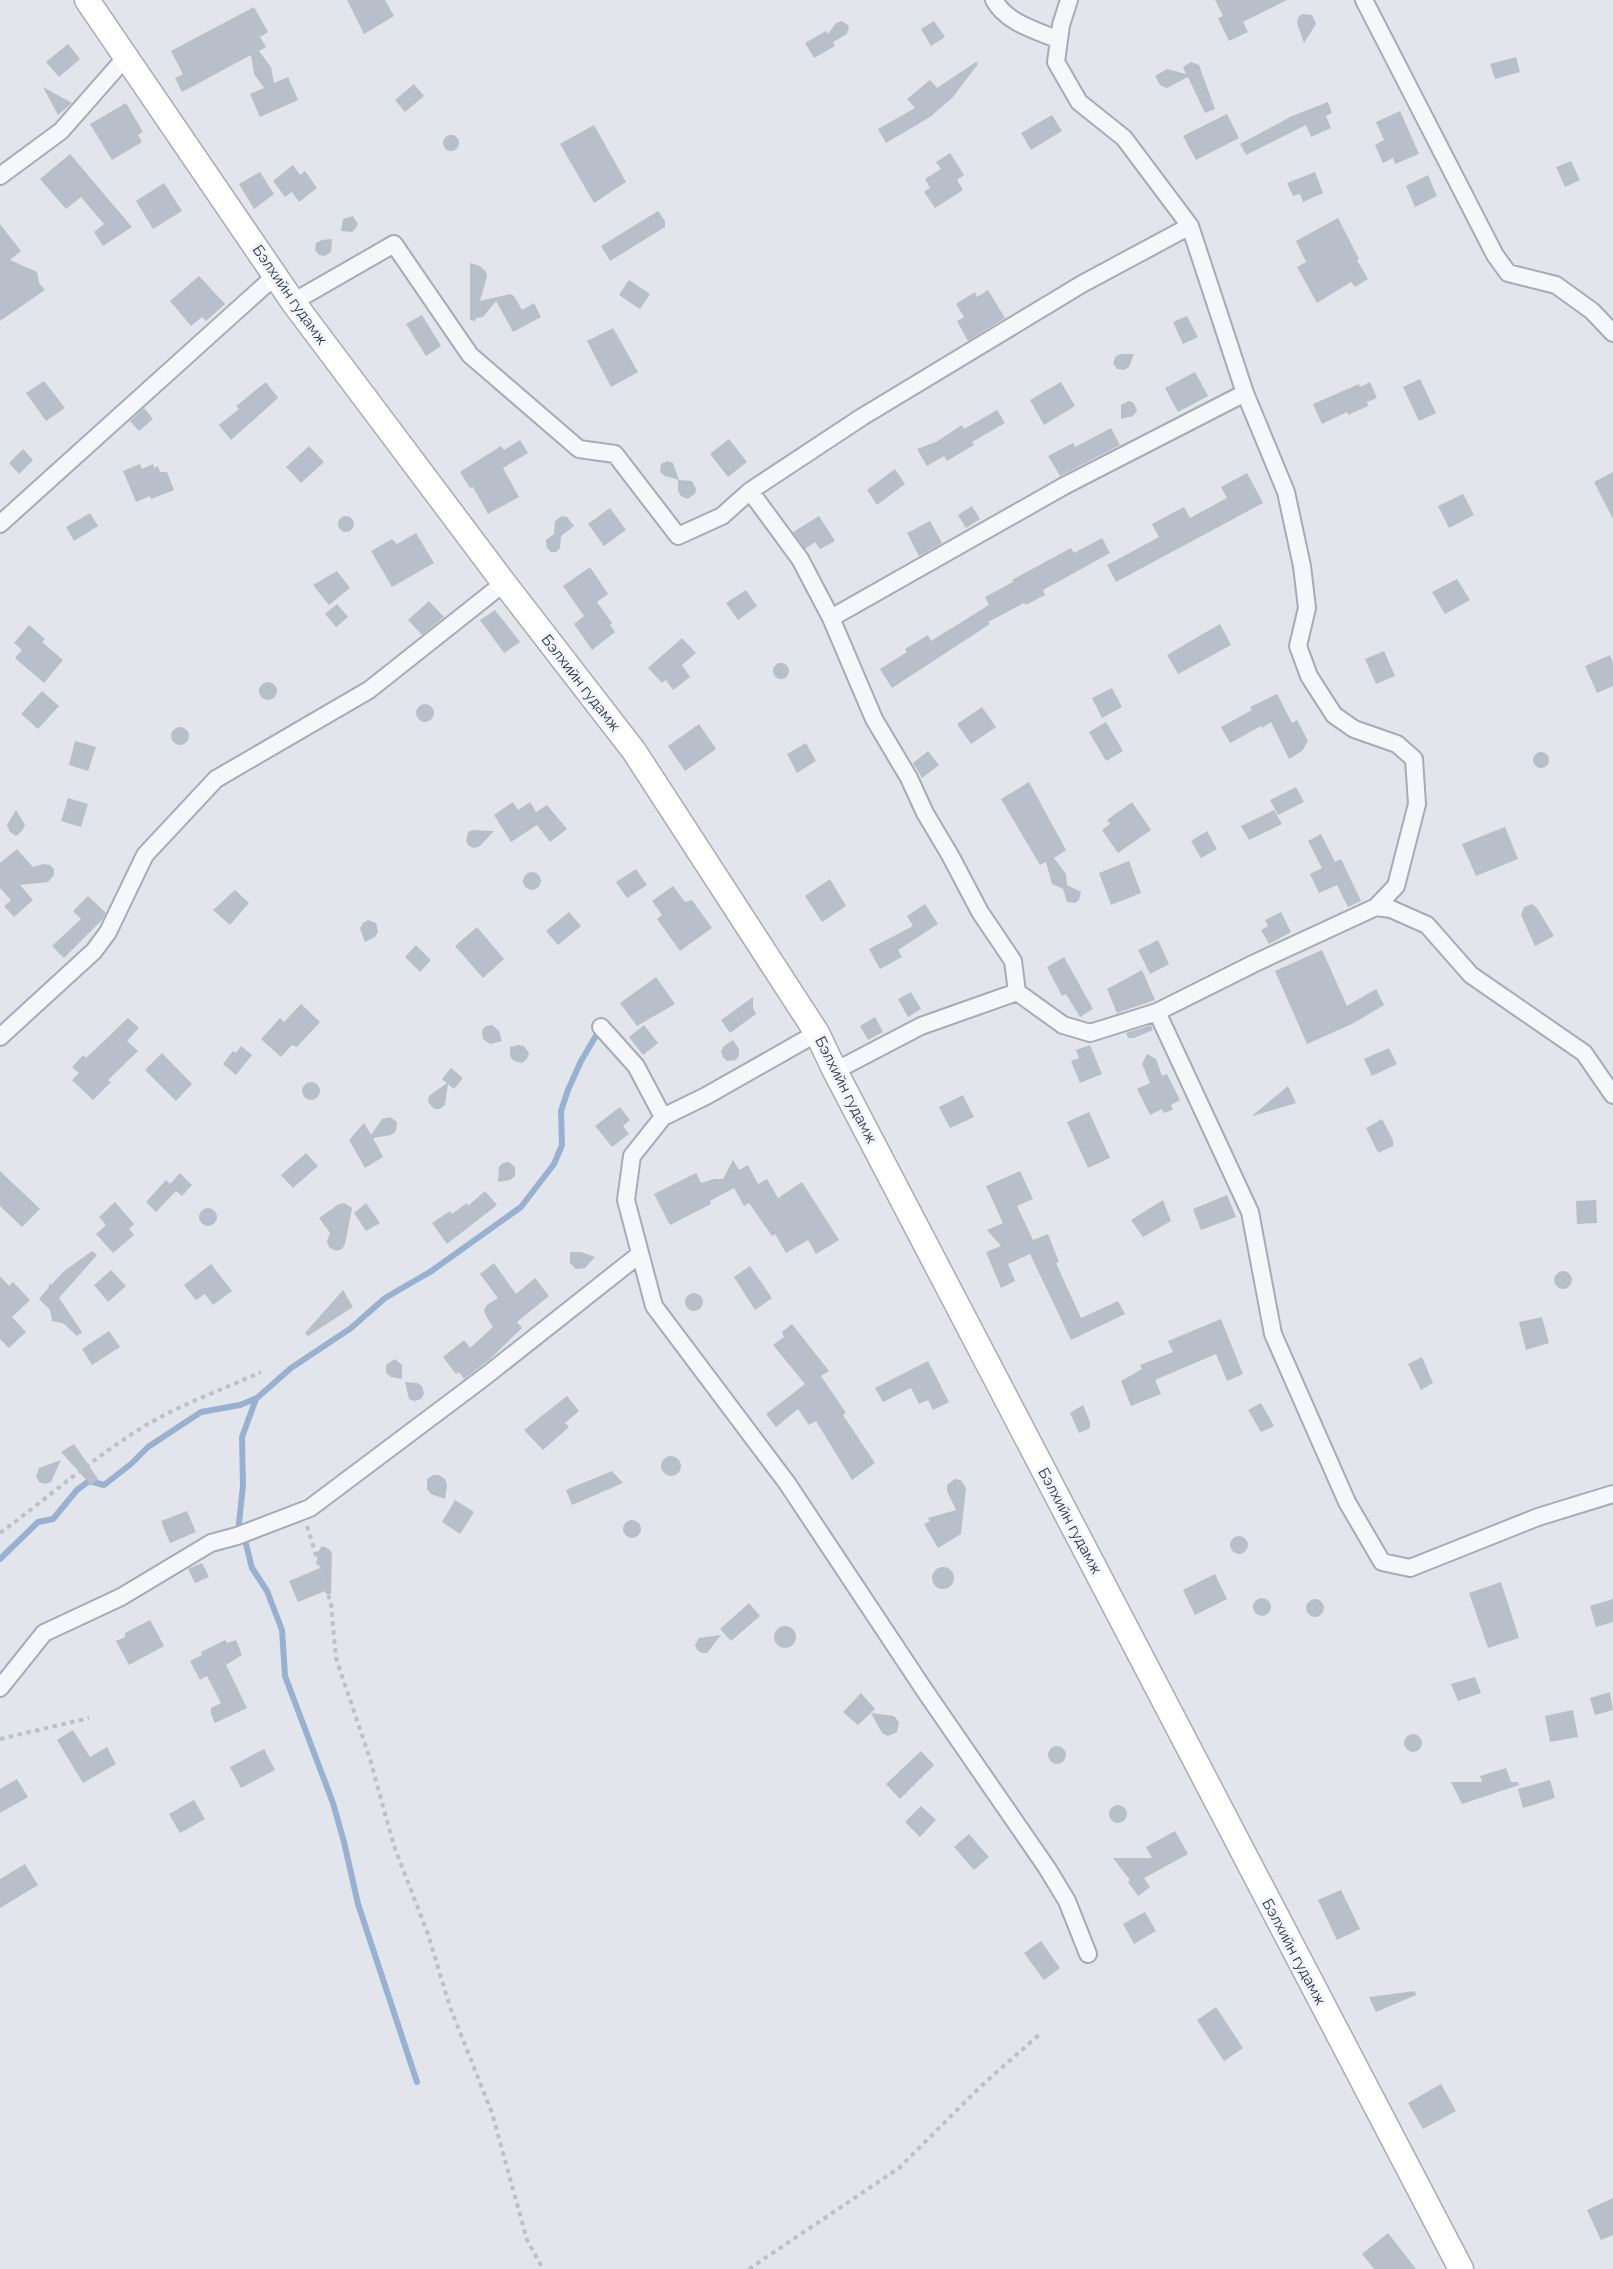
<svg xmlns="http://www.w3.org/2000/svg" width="1613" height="2269" viewBox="0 0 1613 2269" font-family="Raleway,sans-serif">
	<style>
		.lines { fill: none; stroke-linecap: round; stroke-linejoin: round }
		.stream { stroke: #99b1d0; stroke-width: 6 }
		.building { fill: #b9becb }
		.minor-casing { stroke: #a6abb7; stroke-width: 20 }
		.secondary-casing { stroke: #a6abb7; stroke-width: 27 }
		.path { stroke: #bcc0c8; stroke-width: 4; stroke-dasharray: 4.5 4.5; stroke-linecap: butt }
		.minor { stroke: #f5f7fa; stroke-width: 16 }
		.secondary { stroke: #fff; stroke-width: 24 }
		.labels { text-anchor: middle; stroke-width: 6; stroke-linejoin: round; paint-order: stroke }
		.street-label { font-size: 15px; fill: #283146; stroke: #f2f5f9 }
	</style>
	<rect width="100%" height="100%" fill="#e2e5ec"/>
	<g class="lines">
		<path class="stream" d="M238 1533 243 1485 242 1437 256 1399
			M244 1536 252 1568 267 1591 282 1630 285 1676 333 1803 344 1842 358 1904 417 2082
			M0 1559 38 1522 53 1519 77 1490 89 1481 104 1485 131 1464 148 1447 201 1412 240 1405 257 1398 291 1368 351 1328 385 1298 430 1272 521 1207 554 1164 562 1145 561 1111 568 1090 581 1061 600 1029"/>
	</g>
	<path class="building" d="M347 0H385L394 16 364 34Z
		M1215 0H1287L1243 22 1248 32 1229 41 1218 18 1223 16Z
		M254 7 268 32 260 37 266 47 259 51 271 67 274 83 288 77 298 100 260 117 250 94 264 88 254 74 251 55 182 92 175 78 183 74 171 51Z
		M1302 14 1312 15 1316 24 1304 43 1297 23 1298 18Z
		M842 21 849 26 847 34 833 42 835 46 814 58 805 43 826 31 828 34 836 23Z
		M934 21 945 37 931 46 921 29Z
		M68 44 80 59 59 77 46 62Z
		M1516 57 1520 72 1495 79 1490 64Z
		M976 62 978 64 953 97 930 117 886 143 878 129 915 108 907 99 930 80 937 88Z
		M1191 62 1199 65 1215 109 1205 113 1188 77 1167 88 1160 85 1155 76 1167 69 1186 74 1183 67Z
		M414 84 424 96 405 112 395 100Z
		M43 87 72 103 58 115Z
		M1328 102 1332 113 1326 116 1331 128 1311 137 1306 125 1246 155 1240 144 1292 116Z
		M126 103 143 132 138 135 142 142 112 160 90 124Z
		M1400 111 1419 154 1395 164 1393 158 1383 163 1375 145 1384 140 1376 122Z
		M1227 114 1239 138 1196 160 1183 136Z
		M1052 115 1062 131 1031 150 1021 133Z
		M594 125 626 182 594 203 560 144Z
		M443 143a8 8 0 1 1 16 0a8 8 0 1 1-16 0Z
		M950 153 964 175 957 180 963 190 935 208 924 192 930 188 925 179 941 169 936 162Z
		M70 154 132 227 103 246 94 232 104 224 81 197 66 209 40 179Z
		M1571 161 1580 180 1565 187 1556 167Z
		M293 165 300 175 305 171 317 188 299 202 292 192 285 197 273 181Z
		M260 172 274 194 254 209 239 184Z
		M1315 172 1323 193 1303 202 1300 194 1293 196 1287 183Z
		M1428 175 1437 196 1415 207 1406 186Z
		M164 183 182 211 153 229 136 201Z
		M658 211 665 221V227L610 261 601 246Z
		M353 216 358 224 355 229 352 232 341 231 343 219Z
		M1338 218 1359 259 1357 260 1368 279 1355 287 1351 282 1317 303 1297 267 1306 262 1296 241Z
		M0 224 21 251 10 260 37 272 39 283 45 290 0 321Z
		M332 239 331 252 325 256 319 255 315 250 316 243 322 240Z
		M470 263 480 266 486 272 487 276 480 301 510 294 514 296 522 310 534 303 541 317 513 332 496 301 483 317 476 318 475 321 470 320Z
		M199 276 225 304 206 321 202 317 191 326 170 301Z
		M629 280 650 294 640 309 619 295Z
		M988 290 1005 318 968 341 957 321 964 317 956 304 975 292 977 297Z
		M422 315 441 346 426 356 406 324Z
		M1187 316 1198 337 1183 344 1173 322Z
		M613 328 638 372 611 387 587 341Z
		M1121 354H1134L1129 367 1124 370 1117 369 1113 363 1116 356Z
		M1195 372 1208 396 1178 412 1165 388Z
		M1420 379 1436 413 1419 421 1403 387Z
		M44 381 65 408 46 421 26 393Z
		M266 382 278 398 231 440 219 425 239 409 236 406Z
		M1061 382 1075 406 1044 425 1030 400Z
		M1370 382 1377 398 1367 402 1368 406 1348 415 1347 412 1322 424 1313 404 1359 384 1360 387Z
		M1129 401 1134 403 1137 411 1133 416 1121 419V405Z
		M144 408 153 419 139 431 130 421Z
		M997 410 1005 423 972 442 974 445 947 461 944 456 927 466 917 449 936 442 962 425 964 429Z
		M1111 428 1120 445 1060 476 1048 456 1073 443 1075 447Z
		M729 439 747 462 728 477 710 454Z
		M520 440 528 453 503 468 519 497 488 514 473 487 470 488 460 472 501 446 504 450Z
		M309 446 324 462 301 483 286 467Z
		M23 449 33 460 19 474 9 463Z
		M667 461 673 463 679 480 665 476 660 472 661 464Z
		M140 464 142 469 153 464 154 468 158 466 160 472H167L174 490 151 499 150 496 136 502 123 471Z
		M895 469 905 484 877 505 867 490Z
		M1613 472V519L1594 482Z
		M1247 473 1263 503 1116 582 1107 565 1159 537 1152 524 1184 507 1190 518 1227 498 1221 487Z
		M678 480 692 481 696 489 695 494 687 499 681 496 678 491Z
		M1463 494 1474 515 1449 528 1438 506Z
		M972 506 980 519 966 528 958 515Z
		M610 508 626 530 604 546 588 524Z
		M90 513 98 526 74 541 66 527Z
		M562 516 567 517 574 526 561 536 560 548 556 552H551L547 548 546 540 554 534 555 521Z
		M819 516 835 541 820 549 815 542 805 549 793 532Z
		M338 524a8 8 0 1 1 16 0a8 8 0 1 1-16 0Z
		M930 521 942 543 919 556 907 533Z
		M416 533 434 563 392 587 371 551 392 539 397 544Z
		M1102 538 1110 553 1043 590 1045 595 1026 605 1024 603 988 622 990 624 892 688 880 669 907 652 905 649 928 635 931 641 989 605 985 597 1013 582 1012 580 1071 548 1074 553Z
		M590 567 608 594 597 602 612 623 610 625 615 632 592 650 574 624 584 616 563 586Z
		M337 571 350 588 329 605 313 585Z
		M1457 579 1470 600 1445 614 1432 592Z
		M746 590 757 606 738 620 726 603Z
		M429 601 444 617 422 635 408 620Z
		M337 604 348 617 336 627 325 614Z
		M495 610 520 642 504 653 480 620Z
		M1220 624 1231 645 1178 674 1167 655Z
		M29 625 45 639 42 642 63 660 44 683 15 658 22 650 14 643Z
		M682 638 696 653 682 665 690 677 673 690 666 680 662 683 648 668Z
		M1384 651 1395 676 1376 684 1365 659Z
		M1610 655 1613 663V686L1597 693 1585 666Z
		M773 671a8 8 0 1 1 16 0a8 8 0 1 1-16 0Z
		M259 691a9 9 0 1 1 18 0a9 9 0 1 1-18 0Z
		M1112 688 1122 707 1102 718 1092 698Z
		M42 691 59 706 38 729 21 714Z
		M1277 694 1292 723 1297 720 1308 741 1302 751 1289 759 1271 722 1262 728 1261 726 1230 743 1221 727 1252 710 1250 707Z
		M416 713a9 9 0 1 1 18 0a9 9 0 1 1-18 0Z
		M982 707 996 727 971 744 957 724Z
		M1106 722 1123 751 1106 761 1089 732Z
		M699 724 716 749 685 771 668 746Z
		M171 736a9 9 0 1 1 18 0a9 9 0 1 1-18 0Z
		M75 741 96 747 88 771 69 765Z
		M806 743 816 761 797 773 787 754Z
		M928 751 939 765 922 778 913 763Z
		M1533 760a8 8 0 1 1 16 0a8 8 0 1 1-16 0Z
		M1029 782 1066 850 1054 858 1066 874 1067 885 1081 892 1079 900 1075 903 1067 902 1063 889 1052 884 1046 862 1040 865 1001 799Z
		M1296 787 1304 802 1278 815 1270 800Z
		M68 798 88 804 81 827 61 821Z
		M513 802 518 810 530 802 536 812 547 805 567 829 550 842 537 825 511 842 494 815Z
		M1132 802 1151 830 1118 853 1102 830 1110 824 1107 820Z
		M16 810 25 825 22 831 16 836 10 832 7 825Z
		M1274 810 1282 824 1249 840 1241 826Z
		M1505 827 1518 859 1476 876 1462 844Z
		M473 830 494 831 480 846 474 848 469 846 466 841 468 832Z
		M1207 831 1217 849 1201 858 1191 841Z
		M1321 834 1335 862 1341 859 1361 901 1348 907 1337 885 1319 893 1310 874 1322 868 1308 841Z
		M17 849 33 867 44 864 50 865 54 869V875L48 882 20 885 33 900 14 917 4 906 11 900 0 888V863Z
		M1129 861 1141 893 1111 905 1099 873Z
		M636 869 647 885 627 898 616 882Z
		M523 881a9 9 0 1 1 18 0a9 9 0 1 1-18 0Z
		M830 879 846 906 822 922 805 896Z
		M673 886 685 902 692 900 712 928 680 951 657 919 662 915 652 901Z
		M235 890 249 903 230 925 213 910Z
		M88 896 106 913 102 920 64 958 52 946 81 919 73 911Z
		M925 904 938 924 898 950 902 957 880 969 869 949 913 926 907 916Z
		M1532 904 1537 908 1554 936 1535 946 1521 915 1524 907Z
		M569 912 581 926 558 945 546 931Z
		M1281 912 1291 932 1269 944 1261 930 1268 926 1265 920Z
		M368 920 376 923 378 932 375 937 365 942 360 928 363 923Z
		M477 927 504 959 483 978 455 946Z
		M1158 940 1169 964 1150 974 1138 950Z
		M416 945 431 960 420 972 405 957Z
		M1322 950 1347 1006 1376 989 1384 1005 1354 1023 1307 1044 1275 971Z
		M1064 957 1093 1009 1080 1017 1066 994 1062 996 1047 967Z
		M1142 970 1155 1000 1117 1013 1107 989Z
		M656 977 675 1004 637 1026 620 1003Z
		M911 992 921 1009 908 1017 898 999Z
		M753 997V1008L756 1014 730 1033 721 1020Z
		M301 1004 320 1022 297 1047 292 1045 281 1057 261 1039 280 1018 284 1022Z
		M875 1017 883 1032 868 1040 860 1026Z
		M128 1018 139 1028 127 1041 138 1051 108 1080 111 1082 93 1100 72 1080 79 1073 72 1067 83 1055 86 1058Z
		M492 1025 499 1031 502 1041 490 1044 483 1039 482 1030 486 1026Z
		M644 1025 658 1043 643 1055 629 1037Z
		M1151 1025 1153 1030 1134 1038H1128L1126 1033Z
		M733 1040 739 1049V1055L736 1060 727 1061 723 1057 721 1051 724 1046Z
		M519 1045 524 1046 529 1053 527 1059 522 1063 514 1061 510 1056V1047Z
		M1090 1045 1102 1074 1080 1083 1071 1061 1079 1058 1076 1050Z
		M241 1046 252 1055 236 1075 223 1064 233 1051 236 1053Z
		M1389 1048 1397 1064 1372 1076 1364 1059Z
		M162 1053 192 1084 176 1101 145 1070Z
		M1147 1054 1156 1059 1162 1076 1167 1074 1180 1100 1171 1105 1173 1110 1164 1113 1162 1109 1150 1115 1137 1089 1150 1083 1142 1064Z
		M451 1068 463 1078 454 1089 448 1084 445 1105 440 1109H434L428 1102 429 1096 447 1083 442 1079Z
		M302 1091a9 9 0 1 1 18 0a9 9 0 1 1-18 0Z
		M1288 1086 1296 1103 1253 1116V1115Z
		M963 1095 974 1117 950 1128 939 1107Z
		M620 1107 630 1120 623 1126 629 1134 612 1147 595 1126Z
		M1089 1112 1110 1158 1088 1168 1067 1122Z
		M390 1117 397 1122 396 1131 391 1135 373 1138 383 1157 365 1168 349 1140 364 1123 371 1135 382 1119Z
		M1382 1119 1393 1140V1146L1378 1153 1366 1128Z
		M306 1153 318 1166 293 1188 281 1175Z
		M733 1160 739 1170 748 1165 758 1184 767 1179 778 1198 802 1182 839 1240 816 1254 808 1240 786 1253 775 1234 772 1236 749 1203 744 1206 734 1188 710 1201 711 1204 670 1225 654 1194 696 1173 701 1183 714 1179H723Z
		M509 1162 515 1167V1176L510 1180 498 1182 499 1167 503 1163Z
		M0 1171 40 1209 22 1227 0 1206Z
		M1020 1171 1033 1199 1017 1206 1033 1240 1048 1234 1059 1262 1056 1263 1081 1318 1118 1301 1125 1314 1071 1340 1030 1254 1008 1264 1015 1281 1001 1288 986 1252 1001 1246 987 1230 1003 1223 986 1186Z
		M180 1173 192 1185 182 1196 176 1191 156 1212 146 1202 166 1180 170 1184Z
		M485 1191 497 1205 447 1244 432 1223 450 1211 452 1214 467 1203 468 1206Z
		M1227 1195 1236 1217 1201 1230 1193 1209Z
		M1163 1200 1171 1221 1143 1237 1131 1220Z
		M1596 1200 1597 1223 1577 1224 1576 1201Z
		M115 1202 134 1224 129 1229 134 1235 113 1253 96 1234 106 1225 99 1217Z
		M344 1203 352 1208 345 1244 342 1249 336 1251 329 1247 327 1241 330 1233 319 1218 339 1204Z
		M366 1203 380 1223 366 1231 354 1213Z
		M199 1217a9 9 0 1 1 18 0a9 9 0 1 1-18 0Z
		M92 1251 97 1255 59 1298 82 1332 77 1336 63 1323 52 1321 50 1310 39 1299 49 1287V1283L51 1285 63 1272Z
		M570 1252H581L595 1257 585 1268 576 1269 570 1263Z
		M494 1263 516 1294 535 1278 549 1296 517 1322 522 1328 489 1360 464 1379 459 1372 456 1374 443 1357 464 1340 470 1348 493 1327 486 1316 484 1310 487 1305 498 1298 480 1274Z
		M211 1264 232 1291 213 1305 205 1294 196 1300 184 1285Z
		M750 1266 772 1298 755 1310 734 1277Z
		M111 1270 126 1286 108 1302 94 1285Z
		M1554 1280a9 9 0 1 1 18 0a9 9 0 1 1-18 0Z
		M0 1276 9 1286 13 1282 30 1300 12 1317 26 1332 9 1348 0 1339Z
		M343 1290 353 1307 308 1336 305 1333Z
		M685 1302a9 9 0 1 1 18 0a9 9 0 1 1-18 0Z
		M1542 1317 1549 1343 1526 1350 1519 1322Z
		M1221 1319 1243 1374 1227 1381 1216 1354 1155 1380 1161 1394 1131 1406 1121 1381 1142 1369 1140 1365 1173 1352 1168 1341Z
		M792 1324 829 1371 821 1376 846 1413 843 1415 875 1463 852 1480 816 1421 809 1425 798 1409 776 1427 766 1414 805 1384 773 1345 784 1337 782 1332Z
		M109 1331 120 1347 92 1365 82 1349Z
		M1422 1357 1433 1383 1421 1390 1408 1364Z
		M395 1359 402 1365V1379L391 1377 386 1373V1365Z
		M928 1361 949 1402 933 1410 928 1400 919 1404 911 1388 883 1402 875 1388Z
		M405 1382 417 1383 422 1386 424 1394 421 1399 415 1401 409 1399Z
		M567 1396 579 1411 565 1423 569 1427 543 1450 524 1430Z
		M1261 1403 1274 1426 1261 1432 1248 1410Z
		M1083 1405 1090 1422V1428L1079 1433 1070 1413Z
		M74 1444 98 1479 91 1485 61 1452Z
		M661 1466a10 10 0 1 1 20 0a10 10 0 1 1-20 0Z
		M61 1460 51 1482 45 1484 39 1482 36 1476 39 1468Z
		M612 1471 623 1483 572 1505 566 1490Z
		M433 1475H439L445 1479 447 1485 445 1499 431 1494 427 1489V1479Z
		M955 1479 961 1480 966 1488 961 1534 938 1548 924 1524 930 1521 928 1518 956 1510 947 1491V1485Z
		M455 1500 474 1512 460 1534 442 1522Z
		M187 1511 196 1532 170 1543 161 1521Z
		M623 1529a9 9 0 1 1 18 0a9 9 0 1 1-18 0Z
		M1230 1545a9 9 0 1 1 18 0a9 9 0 1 1-18 0Z
		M322 1546 329 1549 332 1554 331 1594H326L325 1591 298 1602 289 1581 320 1568 316 1554Z
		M202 1563 209 1577 195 1583 188 1569Z
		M932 1578a11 11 0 1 1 22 0a11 11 0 1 1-22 0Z
		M1215 1574 1227 1599 1195 1615 1183 1590Z
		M1501 1582 1519 1638 1488 1648 1469 1593Z
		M1253 1607a9 9 0 1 1 18 0a9 9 0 1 1-18 0Z
		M1613 1599V1622L1596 1627 1590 1606Z
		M1306 1608a9 9 0 1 1 18 0a9 9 0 1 1-18 0Z
		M749 1603 760 1616 731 1641 720 1629Z
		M150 1620 164 1646 129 1665 116 1641 125 1637V1633Z
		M774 1637a11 11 0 1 1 22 0a11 11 0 1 1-22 0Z
		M721 1635 707 1653H702L697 1650 695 1645 699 1638Z
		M225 1640 227 1643 236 1640 242 1655 226 1665 247 1708 215 1723 211 1714V1708L221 1703 207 1676 200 1680 190 1661 202 1655 201 1652Z
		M1475 1677 1481 1693 1458 1701 1451 1684Z
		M1610 1692 1613 1710 1595 1715 1590 1698Z
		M861 1693 875 1709 858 1725 843 1712Z
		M1573 1710 1578 1737 1550 1742 1545 1716Z
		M871 1713 894 1716 899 1722 897 1732 888 1736 882 1733Z
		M73 1730 90 1757 107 1747 116 1764 83 1783 57 1740Z
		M1404 1743a9 9 0 1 1 18 0a9 9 0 1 1-18 0Z
		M1048 1755a9 9 0 1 1 18 0a9 9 0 1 1-18 0Z
		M264 1749 275 1770 241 1788 230 1767Z
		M921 1751 934 1765 900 1799 886 1784Z
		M1506 1768 1511 1782H1518L1519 1785 1462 1804 1451 1782H1482L1480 1776Z
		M17 1779 28 1797 0 1813V1789Z
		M1550 1780 1555 1798 1523 1808 1518 1789Z
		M194 1800 205 1819 180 1833 169 1814Z
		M1109 1814a9 9 0 1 1 18 0a9 9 0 1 1-18 0Z
		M921 1806 936 1820 920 1837 905 1822Z
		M1175 1831 1188 1854 1144 1878 1150 1887 1138 1896 1128 1882 1130 1880 1113 1858H1152L1146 1847Z
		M969 1834 989 1857 974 1870 954 1847Z
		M25 1864 38 1885 0 1908V1879Z
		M1341 1890 1360 1929 1337 1940 1318 1900Z
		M1145 1912 1156 1931 1134 1944 1123 1924Z
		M1041 1941 1060 1968 1044 1980 1024 1953Z
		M1415 1991 1416 1995 1376 2012 1369 1997Z
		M1216 2007 1243 2048 1224 2061 1197 2020Z
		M1441 2084 1456 2111 1423 2129 1408 2103Z
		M1613 2198V2235L1601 2240 1587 2210Z
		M1388 2233 1416 2269H1374L1362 2254Z"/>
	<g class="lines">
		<g class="minor-casing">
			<path id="minor" d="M994 0C1007 23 1035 30 1059 40
				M1364 0 1495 255 1508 273 1556 285 1592 311 1613 333
				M0 176 61 131 126 57
				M293 302 394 244 470 355 579 449 615 454 678 536 722 516 750 491 862 417 1082 284 1190 226
				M750 491 800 559 831 618 874 719 909 778 925 813 950 855 980 912 1013 961 1017 992
				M0 524 275 276
				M831 618 1064 486 1245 393
				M1376 907 1391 909 1427 925 1471 975 1584 1053 1613 1095
				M1157 1012 1250 1212 1273 1334 1347 1502 1382 1562 1410 1568 1538 1517 1613 1494
				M601 1027 636 1066 663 1117 632 1156 626 1200 654 1306 787 1483 925 1691 1047 1868 1067 1901 1088 1954
				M0 1037 94 951 108 932 145 855 216 779 369 690 504 583
				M835 1071 921 1026 1017 992 1063 1025 1090 1033 1157 1012 1255 963 1376 907 1396 886 1417 804 1414 759 1397 744 1354 729 1334 715 1309 676 1298 646 1307 608 1302 566 1286 492 1245 393 1190 226 1124 138 1079 102 1056 62 1061 25 1069 0
				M663 1117 706 1096 817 1033
				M0 1688 44 1633 121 1597 211 1543 237 1536 310 1508 487 1375 640 1254"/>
		</g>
		<g class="secondary-casing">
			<path id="secondary" d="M87 0 293 302 504 583 634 751 817 1033 835 1071 1461 2269"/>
		</g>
		<path class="path" d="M307 1526 331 1604 336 1658 370 1759 394 1846 428 1934 450 2007 492 2113 527 2240 543 2269
			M0 1533C49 1497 96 1455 148 1424 184 1403 224 1389 261 1372
			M0 1739 89 1718
			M749 2269 899 2168 980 2087 1041 2033"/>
		<use href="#minor" class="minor"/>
		<use href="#secondary" class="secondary"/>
	</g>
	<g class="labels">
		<g class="street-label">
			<text transform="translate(290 295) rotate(55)" y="5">Бэлхийн гудамж</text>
			<text transform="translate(581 683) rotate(52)" y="5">Бэлхийн гудамж</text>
			<text transform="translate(846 1090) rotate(63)" y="5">Бэлхийн гудамж</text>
			<text transform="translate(1070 1521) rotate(62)" y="5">Бэлхийн гудамж</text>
			<text transform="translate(1294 1952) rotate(62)" y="5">Бэлхийн гудамж</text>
		</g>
	</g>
</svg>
